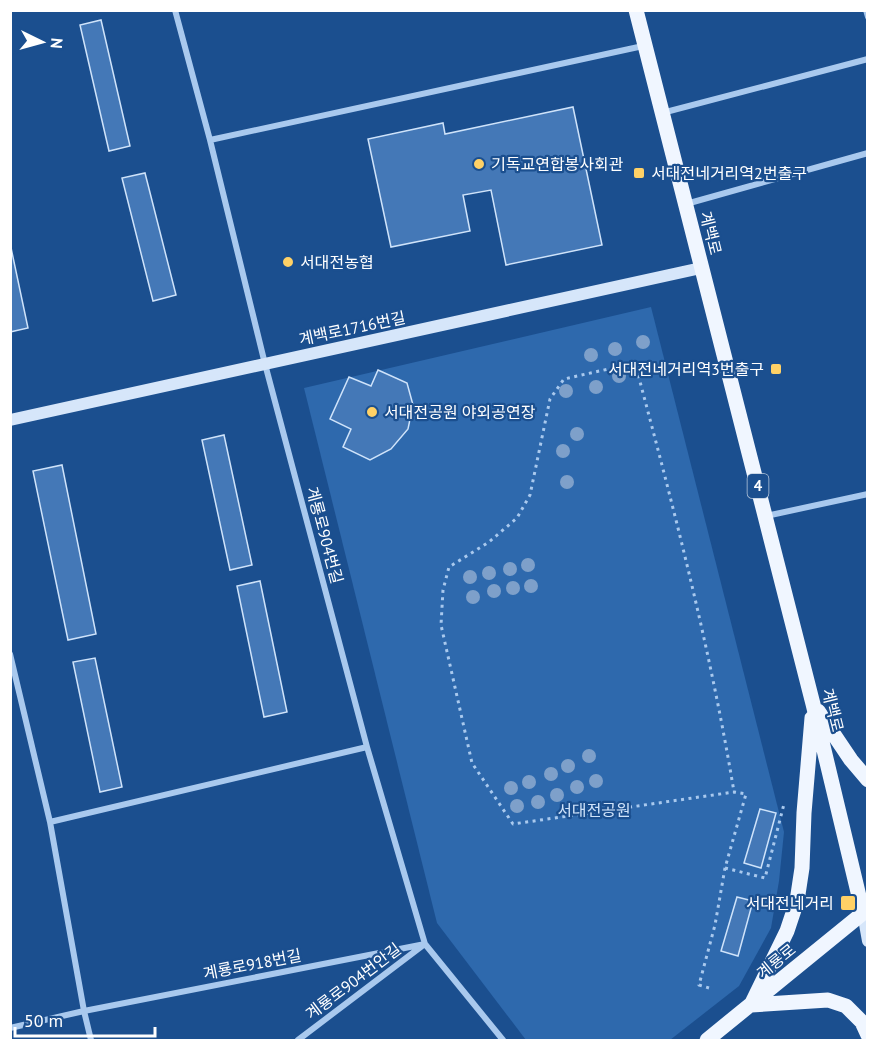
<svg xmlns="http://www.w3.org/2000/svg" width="878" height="1051" viewBox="0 0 878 1051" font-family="'PT Sans','Noto Sans KR',sans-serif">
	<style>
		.green { fill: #2e69ad }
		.building { fill: #4478b7; stroke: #cfe3fa; stroke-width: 1.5 }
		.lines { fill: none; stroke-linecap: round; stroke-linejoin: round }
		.path { stroke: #a9c9ee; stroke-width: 3; stroke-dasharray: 3 4.5; stroke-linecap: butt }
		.minor { stroke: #a9c9ee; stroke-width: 6 }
		.secondary { stroke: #d6e6fa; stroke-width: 12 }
		.primary { stroke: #f0f6ff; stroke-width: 15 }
		.tree { fill: #7ea0ca }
		.poi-dot { fill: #ffd166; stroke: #1b4f8f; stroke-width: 2 }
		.labels { text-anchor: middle; stroke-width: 4.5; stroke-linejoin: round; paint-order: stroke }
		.shield { fill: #1b4f8f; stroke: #bbcadd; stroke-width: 1.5 }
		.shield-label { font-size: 15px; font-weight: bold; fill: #fff }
		.poi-label { font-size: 16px; fill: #fff; stroke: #1b4f8f; text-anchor: start }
		.street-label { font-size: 16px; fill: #fff; stroke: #1b4f8f }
		.park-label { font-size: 16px; fill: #cfe3fa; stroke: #1b4f8f }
	</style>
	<rect width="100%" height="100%" fill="#1b4f8f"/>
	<path class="green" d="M651 307 784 832 779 881 771 928 739 986 670 1040H526L437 923 304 388Z"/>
	<path class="building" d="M101 20 130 146 109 151 80 25Z
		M573 107 602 245 506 265 491 190 463 195 470 231 391 247 368 139 443 123 445 134Z
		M145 173 176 295 153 301 122 178Z
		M10 243 28 328 10 332Z
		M378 370 407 383 413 405 408 429 391 449 370 460 343 447 351 429 330 419 349 377 371 386Z
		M224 435 252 565 230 570 202 440Z
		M62 465 96 634 68 640 33 471Z
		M260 581 287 712 264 717 237 586Z
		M95 658 122 787 100 792 73 662Z
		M760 809 776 813 761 868 744 863Z
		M737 897 753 901 738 956 721 951Z"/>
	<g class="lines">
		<path class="path" d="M725 868 765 878 784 804
			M709 988 699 985 715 925 725 868 746 794 734 792 513 824 472 763 441 625 443 590 449 567 489 542 517 518 530 495 550 399 564 379 635 363C673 505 710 647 734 792"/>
		<path class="minor" d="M175 10 210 140 265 364 367 747 425 944 503 1040
			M866 10 868 17
			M662 113 868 59
			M210 140 643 46
			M686 204 868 153
			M766 516 868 494
			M10 654 50 822 84 1011 91 1040
			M50 822 367 747
			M10 1028 84 1011 425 944
			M298 1040 422 946"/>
		<path class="secondary" d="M10 420 701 268
			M863 913 868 941"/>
		<path class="primary" d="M636 10 813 704 863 913
			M818 711 851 760 868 780
			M751 1005 787 931 797 901 802 868 804 813 812 718
			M751 1005 828 1000 846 1006 862 1022 868 1035
			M707 1040 868 909"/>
	</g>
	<g class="tree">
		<circle cx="643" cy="342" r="7"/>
		<circle cx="615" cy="349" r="7"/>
		<circle cx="591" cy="355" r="7"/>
		<circle cx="619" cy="376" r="7"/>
		<circle cx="596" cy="387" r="7"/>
		<circle cx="566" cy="391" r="7"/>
		<circle cx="577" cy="434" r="7"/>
		<circle cx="563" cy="451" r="7"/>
		<circle cx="567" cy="482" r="7"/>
		<circle cx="528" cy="565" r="7"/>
		<circle cx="510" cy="569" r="7"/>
		<circle cx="489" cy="573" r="7"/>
		<circle cx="470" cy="577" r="7"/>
		<circle cx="531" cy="586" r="7"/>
		<circle cx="513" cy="588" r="7"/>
		<circle cx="494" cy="591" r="7"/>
		<circle cx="473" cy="597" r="7"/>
		<circle cx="589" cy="756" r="7"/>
		<circle cx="568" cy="766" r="7"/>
		<circle cx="551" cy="774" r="7"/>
		<circle cx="596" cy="781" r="7"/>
		<circle cx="529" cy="782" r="7"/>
		<circle cx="577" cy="787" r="7"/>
		<circle cx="511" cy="788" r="7"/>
		<circle cx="557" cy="795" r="7"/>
		<circle cx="538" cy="802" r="7"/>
		<circle cx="517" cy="806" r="7"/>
	</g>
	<g class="poi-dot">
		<circle cx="479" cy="164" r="6"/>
		<rect x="633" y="167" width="12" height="12" rx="3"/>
		<circle cx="288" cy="262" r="6"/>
		<rect x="770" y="363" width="12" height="12" rx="3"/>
		<circle cx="372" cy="412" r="6"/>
		<rect x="840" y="895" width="16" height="16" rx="3"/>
	</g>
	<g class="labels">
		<rect class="shield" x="747.5" y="474" width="21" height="24" rx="4.5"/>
		<g class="shield-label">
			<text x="758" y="491">4</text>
		</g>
		<g class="poi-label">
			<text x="491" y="170">기독교연합봉사회관</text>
			<text x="651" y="179">서대전네거리역2번출구</text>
			<text x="300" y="268">서대전농협</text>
			<text x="764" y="375" text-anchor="end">서대전네거리역3번출구</text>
			<text x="384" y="418">서대전공원 야외공연장</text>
			<text x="834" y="909" text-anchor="end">서대전네거리</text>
		</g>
		<g class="street-label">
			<text transform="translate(711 233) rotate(76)" y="6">계백로</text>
			<text transform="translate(352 328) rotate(-12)" y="6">계백로1716번길</text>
			<text transform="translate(325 535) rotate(75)" y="6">계룡로904번길</text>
			<text transform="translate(833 710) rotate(76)" y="6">계백로</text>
			<text transform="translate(776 961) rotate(-39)" y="6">계룡로</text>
			<text transform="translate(252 964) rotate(-11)" y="6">계룡로918번길</text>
			<text transform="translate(353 981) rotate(-37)" y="6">계룡로904번안길</text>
		</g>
		<g class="park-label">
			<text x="594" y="816">서대전공원</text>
		</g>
	</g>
	<rect width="878" height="1051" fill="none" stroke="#ffffff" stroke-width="24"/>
	<g transform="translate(42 42) rotate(95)" stroke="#1b4f8f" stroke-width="4.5" paint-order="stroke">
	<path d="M0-4.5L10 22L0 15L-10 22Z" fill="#ffffff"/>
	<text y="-9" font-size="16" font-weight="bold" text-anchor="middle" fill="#ffffff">N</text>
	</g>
	<path d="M15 1027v9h140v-9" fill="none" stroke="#ffffff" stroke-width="3"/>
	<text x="24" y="1027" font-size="18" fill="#ffffff" stroke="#1b4f8f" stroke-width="4.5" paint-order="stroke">50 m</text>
</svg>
